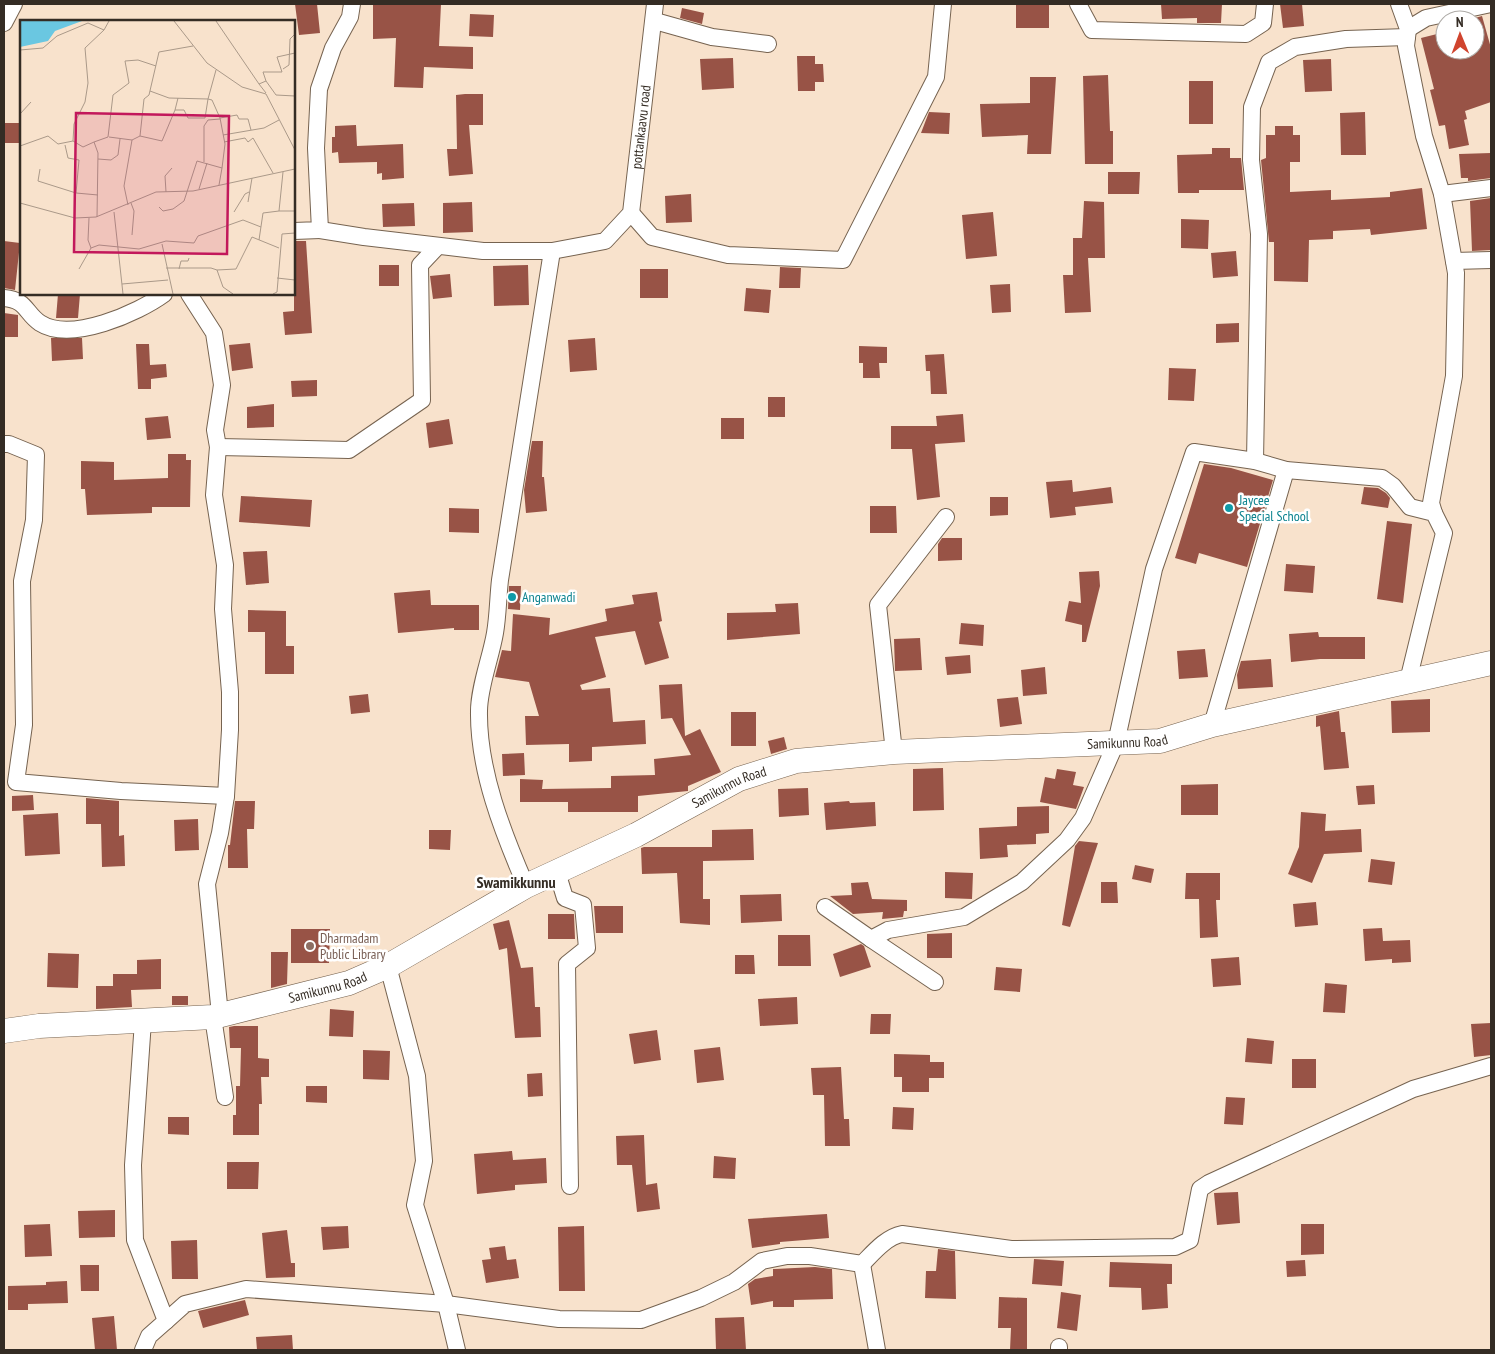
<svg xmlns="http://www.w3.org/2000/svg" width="1495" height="1354" viewBox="0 0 1495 1354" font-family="'PT Sans Narrow',sans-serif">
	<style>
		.building { fill: #985346 }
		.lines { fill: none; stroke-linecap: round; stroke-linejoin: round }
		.street-casing { stroke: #766350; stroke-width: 18 }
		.secondary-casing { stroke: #766350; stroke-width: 25 }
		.street { stroke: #fff; stroke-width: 16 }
		.secondary { stroke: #fff; stroke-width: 24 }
		.culture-dot { fill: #0f9aa8; stroke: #fff; stroke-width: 2 }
		.education-dot { fill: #8d6e63; stroke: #fff; stroke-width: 2 }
		.labels { text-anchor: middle; stroke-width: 5; stroke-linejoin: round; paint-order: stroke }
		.street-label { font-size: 14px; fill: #342c24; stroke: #fff }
		.culture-label { font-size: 14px; fill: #0d838f; stroke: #fff; text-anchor: start }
		.education-label { font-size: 14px; fill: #785e54; stroke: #fff; text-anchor: start }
		.quarter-label { font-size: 16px; font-weight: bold; fill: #342c24; stroke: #fff }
		.inset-road { fill: none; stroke: #aa9989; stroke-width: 1 }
		.view { fill: #c2185b; fill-opacity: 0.15; stroke: #c2185b; stroke-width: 2.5 }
		.inset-edge { fill: none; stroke: #342c24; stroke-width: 2.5 }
	</style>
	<rect width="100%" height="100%" fill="#f8e2cc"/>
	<path class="building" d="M295 4H317L320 33 299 35Z
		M373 4H441L439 46 473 47V69L424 67 423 88 394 87 396 38 373 39Z
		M1016 4H1049V28H1016Z
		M1161 4H1222L1221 23H1197V18L1162 19Z
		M1280 4H1302L1304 26 1283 28Z
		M682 8 704 13 702 24 680 18Z
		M470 14 494 15 493 37 469 36Z
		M1482 16 1491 48V102L1465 111 1467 119 1464 120 1469 145 1449 149 1445 125 1439 126 1430 90 1434 89 1421 38 1445 32V50H1475V18Z
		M797 56H815V64H823L824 82H815V91H798Z
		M733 58 734 88 702 90 700 59Z
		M1331 59 1332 91 1305 92 1303 60Z
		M1108 75 1110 131H1113V164H1085L1083 76Z
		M1030 77H1056L1051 154H1027L1028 135 982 137 980 104 1030 103Z
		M1189 81H1213V124H1189Z
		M465 94H483V125H469L473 174 449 176 447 149H457L456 95Z
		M929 112 950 113 949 134 921 133Z
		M1365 112 1366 155H1341L1340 113Z
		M4 123H21V143H4Z
		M356 125 357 146 403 144 404 178 382 180V173L377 174V162L339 163 338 152 332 153V137H335V126Z
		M1275 126H1293V135H1300V162H1290V192L1331 190V200L1390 197V192L1422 188 1427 229 1371 235 1370 229 1333 231V239L1309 240 1308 282 1274 281V242H1269L1261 160 1266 158V135H1275Z
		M1212 148H1230V158H1241L1244 190H1199V193H1178L1177 155 1212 154Z
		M1491 153V178L1468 181V178H1461L1459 154Z
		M1108 172H1140L1139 194H1108Z
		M691 194 692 222 666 223 665 196Z
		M1491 198V250L1472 251 1470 201Z
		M1084 201 1104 202 1105 258H1088L1091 312 1065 313 1063 275H1073V238H1082Z
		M472 202 473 232 443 233V203Z
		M414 203 415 226 383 227 382 204Z
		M993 212 997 256 966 259 962 215Z
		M1181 219 1209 220 1208 249 1181 248Z
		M4 241 20 243 15 290 4 288Z
		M294 241H306L312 333 285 335 283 312 294 311Z
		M1236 251 1238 276 1213 278 1211 253Z
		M379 265H399V286H379Z
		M528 265 529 305 494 306 493 266Z
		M780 267 801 268 800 288H779Z
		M640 269H668V298H640Z
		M450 274 452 297 433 299 430 276Z
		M1010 284 1011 312 992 313 990 285Z
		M746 288 771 290 769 313 744 311Z
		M58 294H80L78 318H56Z
		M4 313 18 315V337H4Z
		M1239 323V342L1216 343V324Z
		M51 338H82L83 359 52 361Z
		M595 338 597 370 570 372 568 340Z
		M250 343 253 368 232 371 229 345Z
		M136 344H149L150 365 166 364 167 377 151 379V389H138Z
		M859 346 887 347V363H879L880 378H863V363H859Z
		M944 354 947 394H931L930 371H926L925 355Z
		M1169 368 1196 369 1194 401 1168 400Z
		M317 380V396L292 397 291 381Z
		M768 397H785V417H768Z
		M274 404V427L247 428V407Z
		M963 414 965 442 935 444 940 497 917 500 912 449H891V426H937L936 416Z
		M168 416 171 438 147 440 145 418Z
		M721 418H744V439H721Z
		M449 419 453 444 429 448 426 423Z
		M532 441H543L542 477H544L547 511 526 513 524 490Z
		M168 454H186V460H191L190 507H152V513L87 515 85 489H81V461L114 462V480L168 478Z
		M1204 464 1231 468 1273 480 1247 567 1199 553 1196 564 1175 558Z
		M1072 480 1073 492 1111 487 1113 503 1075 507 1076 515 1050 518 1046 482Z
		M1364 487 1378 488 1386 493 1390 498 1388 508 1361 504Z
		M241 496 312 500 310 527 239 522Z
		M990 497H1008V515L990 516Z
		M870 506H896L897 533H870Z
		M449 508 479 509V533L449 532Z
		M1387 521 1412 524 1403 603 1377 599Z
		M942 538H962V560L938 561V544Z
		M267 551 269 583 246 585 243 552Z
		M1286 564 1315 566 1313 593 1284 591Z
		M1099 571 1100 586 1086 642H1082V625L1065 621 1069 601 1081 603 1079 572Z
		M509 586H521L520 610 508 609Z
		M430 590 431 605H479V630H454V628L398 633 394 593Z
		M657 592 662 621 659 622 669 658 645 665 635 631 595 637 606 677 580 685 582 690 610 688 613 722 645 720 646 744 592 747V761L569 762V744L526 745 525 716H539L529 682 495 677 502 650 511 651 513 614 550 618 549 635 607 621 605 609 634 604 632 595Z
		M798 603 800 634 727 640V613L776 612 775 604Z
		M248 610 286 611V646H294V674H265V632H248Z
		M961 623 984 625 983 646 959 644Z
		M1318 632 1319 637H1365V659H1320L1291 662 1289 634Z
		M920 638 922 670 895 671 894 639Z
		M1205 649 1208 677 1179 679 1177 651Z
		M970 655 971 673 947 675 945 657Z
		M1271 659 1273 687 1238 689 1237 675 1241 661Z
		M1045 667 1047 694 1023 696 1021 670Z
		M682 684 685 736 700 729 721 772 688 786V791L638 796V812H568V802H520V779L543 780 542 789 611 788V776L655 775 654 759 691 755 672 718 661 719 659 685Z
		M368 694 370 712 351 714 349 696Z
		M1018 697 1022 724 1000 727 997 699Z
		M1430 699V732L1392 733 1391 701Z
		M1339 711 1341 732H1345L1349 768 1324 770 1320 726 1316 727V716Z
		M731 712H756V746H731Z
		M784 737 787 749 771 754 768 741Z
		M524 753 525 775 503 776 502 754Z
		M943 768 944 810 913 811V769Z
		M1057 769 1076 772 1073 785 1084 787 1076 809 1040 802 1045 777 1055 779Z
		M1218 784V815H1181V785Z
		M1374 785 1375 804 1358 805 1356 786Z
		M808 788 809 815 779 817 778 789Z
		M33 795 34 810 12 811V796Z
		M86 798 119 801V836L124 835 125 866 102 867 101 824H86Z
		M235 801H255L254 829H247L248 868H228V845H230Z
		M849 801 850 803 875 802 876 826 826 830 824 803Z
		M1049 806V833L1036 834V844L1007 845 1008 857 980 859 979 828 1017 826V807Z
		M1301 812 1326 814 1325 831 1361 829 1362 852 1324 854 1312 883 1288 874 1299 847Z
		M58 813 60 854 25 856 23 815Z
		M198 819 199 850 175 851 174 820Z
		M753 829 754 860 703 861V899H710V925L680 923 677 873 642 874 641 848 644 847H712V830Z
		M429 830H451L450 850 429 849Z
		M1079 841 1098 843 1070 927 1062 925 1075 846Z
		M1371 859 1395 862 1392 885 1368 882Z
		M1135 865 1154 869 1151 883 1132 879Z
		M945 872 973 873 972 899 945 898Z
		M1186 873H1220V900H1216L1218 937 1200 938 1199 899H1185Z
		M868 882 872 899 907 900V911H904L903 917 882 919 883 912 853 914 830 896 852 895 851 883Z
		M1101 882H1117L1118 903H1101Z
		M781 894 782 921 741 923 740 895Z
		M1316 902 1318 925 1295 927 1293 904Z
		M594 906H623V933H596Z
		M548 914H574L575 939H548Z
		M509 920 521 968 533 967 535 1007H540L541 1037 515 1038 507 948 499 950 493 924Z
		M1382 928 1383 941 1410 940 1411 962 1392 963V959L1365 961 1363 929Z
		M291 929H330L329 963H291Z
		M952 933V958H927V934Z
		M778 935H810L811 966H778Z
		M861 944 864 946 871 967 840 977 833 954Z
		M271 952H288L287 984 271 988Z
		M48 953 79 954 78 988 47 987Z
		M735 955H754L755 974H735Z
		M1239 957 1241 985 1213 987 1211 959Z
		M161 959V989L131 990 132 1007 96 1009V986H113V974H137V960Z
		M996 967 1022 969 1020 992 994 990Z
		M1325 983 1347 985 1345 1013 1323 1012Z
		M172 996H188V1005H172Z
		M797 997 798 1024 760 1026 758 999Z
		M330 1009 354 1011 353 1037 329 1036Z
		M871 1014H891L890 1034H870Z
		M1491 1023V1055L1474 1057 1471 1024Z
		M234 1026H258V1058L269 1059V1077H261L262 1104H259V1135H233V1115H236V1086H240L241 1048H230L229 1027Z
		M657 1030 661 1060 634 1064 629 1034Z
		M1247 1038 1274 1041 1272 1064 1245 1062Z
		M720 1047 724 1080 697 1083 694 1050Z
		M363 1050 390 1051 389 1080 363 1079Z
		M894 1054 930 1055V1062H944V1078H929V1092H902V1077H894Z
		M1292 1059H1316V1088H1292Z
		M841 1067 844 1119H849L850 1146H825L824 1095H813L811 1068Z
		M542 1073 543 1096 528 1097 527 1074Z
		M306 1086H327V1103L306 1102Z
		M1226 1097 1245 1098 1243 1125 1224 1124Z
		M893 1107 914 1108 913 1130 892 1129Z
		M168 1117H189V1135L168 1134Z
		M644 1135 646 1185 657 1183 660 1209 637 1212 632 1165H617L616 1136Z
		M512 1151 513 1160 546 1158 547 1183 515 1185V1190L477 1194 474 1154Z
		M714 1156 736 1158 735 1179 713 1178Z
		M227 1162H259L258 1189H227Z
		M1238 1192 1240 1223 1217 1225 1214 1193Z
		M115 1210V1237L79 1238 78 1211Z
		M827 1214 829 1238 780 1242V1244L752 1248 748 1219Z
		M50 1224 52 1256 25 1257 24 1225Z
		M1301 1224H1324V1254L1301 1255Z
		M348 1226 349 1248 323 1250 321 1227Z
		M584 1226 585 1291H559L558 1227Z
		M287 1230 291 1263H295V1277L266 1278 262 1233Z
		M197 1240 198 1279H172L171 1241Z
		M505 1246 507 1260 516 1259 519 1278 486 1283 482 1260 491 1259 489 1248Z
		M938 1249 955 1251 956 1299 925 1298 926 1271H936Z
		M1034 1259 1064 1261 1062 1286 1032 1284Z
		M1305 1260 1306 1276 1287 1277 1286 1261Z
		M1110 1262 1172 1264V1284H1167L1168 1308 1142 1310 1141 1288 1109 1287Z
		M80 1265H99V1291H81Z
		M815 1267 832 1269 833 1299 794 1300V1307H773V1301L751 1305 748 1284 755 1279 773 1276V1269H775Z
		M67 1281 68 1303 28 1304V1310H8V1286L46 1285V1282Z
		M1061 1292 1081 1295 1077 1331 1057 1328Z
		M999 1297 1027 1298V1350H1010L1011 1328H998Z
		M245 1300 249 1315 203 1328 198 1311Z
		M114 1316 117 1350H95L92 1318Z
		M744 1317 746 1350H716L715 1318Z
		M292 1335 293 1350H257L256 1337Z"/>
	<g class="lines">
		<g class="street-casing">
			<g id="street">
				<path d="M1078 4 1092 30 1246 34 1263 23 1265 4"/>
				<path d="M1399 4 1408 29 1406 46 1424 136 1442 194 1456 273 1454 376 1431 503 1434 513"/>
				<path d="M655 21 712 37 768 44"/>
				<path d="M4 23 14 4"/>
				<path d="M1408 29 1426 18 1491 4"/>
				<path d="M1442 194 1491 188"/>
				<path d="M631 213 652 237 728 255 843 260 936 77 943 4"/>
				<path id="s1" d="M320 230 364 237 483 251H552L605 241 631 213 655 4"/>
				<path d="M294 231 320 230 316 148 319 89 333 48 350 17 352 4"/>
				<path d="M1454 261 1491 260"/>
				<path d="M189 294 214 333 222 385 215 430 218 447 214 495 225 565 223 609 230 692V730L226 796 220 833 207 884 220 1015"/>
				<path d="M4 298C27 300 25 313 40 323 71 343 138 313 164 294"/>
				<path d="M4 444H9L36 455 34 520 22 581 24 725 16 782 121 791 226 796"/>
				<path d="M218 447 349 450 422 400 420 265 437 247"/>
				<path d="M1255 461 1259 234 1251 160 1252 107 1269 62 1295 47 1346 39 1407 37"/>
				<path d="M1212 725 1286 470"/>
				<path d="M894 752 878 605 946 517"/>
				<path d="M557 872 565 898 583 905 587 948 567 964 570 1186"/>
				<path d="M526 886C503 833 478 770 479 711 479 687 491 657 495 633 498 616 498 597 500 580L552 251"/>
				<path d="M825 907 871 939 888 930 964 917 1022 882 1067 840 1083 818 1116 743 1154 569 1194 452 1255 461 1286 470 1382 478 1393 486 1410 507 1434 513 1444 533 1408 681"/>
				<path d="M871 939 935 982"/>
				<path d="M388 966 417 1076 424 1161 415 1205 446 1304 457 1350"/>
				<path d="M213 1017 225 1097"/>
				<path d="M862 1264 877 1350"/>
				<path d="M166 1321 185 1304 246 1289 446 1304 559 1319 641 1320 701 1298 734 1282 762 1261 787 1256H810L862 1264C873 1253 886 1237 902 1234L1011 1249 1175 1247 1190 1240 1200 1189 1209 1183 1413 1089 1491 1066"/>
				<path d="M143 1350 149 1336 166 1321 135 1240 133 1165 143 1021"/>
				<path d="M1059 1350V1347"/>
			</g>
		</g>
		<g class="secondary-casing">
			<g id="secondary">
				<path id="s2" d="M4 1031 39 1026 213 1017 349 983 388 966 526 886 636 835 739 779 796 761 894 752 1160 741 1212 725 1491 663"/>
			</g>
		</g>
		<use href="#street" class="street"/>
		<use href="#secondary" class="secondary"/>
	</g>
	<g class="culture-dot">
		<circle cx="1229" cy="508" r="5"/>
		<circle cx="512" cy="597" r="5"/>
	</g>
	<circle class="education-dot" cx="310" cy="946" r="5"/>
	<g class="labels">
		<g class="street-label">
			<text dy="5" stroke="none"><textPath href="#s1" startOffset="412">pottankaavu road</textPath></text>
			<text dy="5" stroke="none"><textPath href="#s2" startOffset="1182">Samikunnu Road</textPath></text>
			<text dy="5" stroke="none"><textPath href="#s2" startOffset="778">Samikunnu Road</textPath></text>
			<text dy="5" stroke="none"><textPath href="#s2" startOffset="328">Samikunnu Road</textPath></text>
		</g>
		<g class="culture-label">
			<text x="1239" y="505">Jaycee<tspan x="1239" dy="16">Special School</tspan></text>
			<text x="522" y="602">Anganwadi</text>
		</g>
		<g class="education-label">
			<text x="320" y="943">Dharmadam<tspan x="320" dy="16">Public Library</tspan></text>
		</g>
		<g class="quarter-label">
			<text x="516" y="888">Swamikkunnu</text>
		</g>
	</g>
	<g transform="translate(20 20)">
		<rect width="275" height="275" fill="#f8e2cc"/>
		<path d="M0 1H62L35 11 28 21 0 27Z" fill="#6ac7e1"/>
		<path class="inset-road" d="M154 1 187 43 222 67 246 74 275 130M196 1 239 64M0 30 23 28 37 16 68 3 84 10 89 1M263 49 269 45 270 19 275 14M196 50 188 79 192 80 200 98 205 124 202 148M246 61 243 52H262L257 37 275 33M130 71 149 78 188 79 185 98H168L164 90H155L158 78M246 73 239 64 246 61 256 75 275 76M0 94 11 82M200 98 217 95 219 99H228L231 110M203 115 244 108 259 100M120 116 142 121 155 90M89 117 112 120 120 116 124 79 129 75 139 32 173 26M53 121 63 127 74 122M204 122 225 118 228 122 233 118 253 153M45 125 48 138 59 140 56 173 78 175M0 126 28 116 38 124 53 121 54 104 65 82 68 63 65 28 84 10M78 139 91 140 98 135 100 119M184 142V106L188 100 200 99M20 149 18 161 56 173M179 169 187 143M146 172 145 156 152 148M228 182 232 158M0 183 55 198 76 197 136 172 173 171 275 149M111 183 114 191 112 215M108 185 104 166 112 120M139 187 143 191 153 189 164 181 177 141 202 148 199 165M259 191H275M94 192 103 274M214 192 225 174 229 172M77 197 78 133 74 122 88 117 93 75 109 63 105 41 118 40 136 46M239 220 243 193 259 191 263 152M142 224 153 274M71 228 79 225 119 229 146 221 174 223 178 216 223 200 241 207M146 248H191L197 250 203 267 213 274M59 249 71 228 68 220 69 198M159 249 161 241H168L169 238M197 250 216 249 232 217 259 228M257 258 275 260M102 264 148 260M253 274 257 272 262 214 275 213"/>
		<path class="view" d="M56 93 209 96 207 234 54 232Z"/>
		<rect width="275" height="275" class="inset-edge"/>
	</g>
	<rect width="1495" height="1354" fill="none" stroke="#342c24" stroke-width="10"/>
	<g transform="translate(1460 35) rotate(359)"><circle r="24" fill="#ffffff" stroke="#aeaba7"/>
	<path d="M0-4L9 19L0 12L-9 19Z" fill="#d0442e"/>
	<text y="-8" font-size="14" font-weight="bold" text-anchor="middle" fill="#342c24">N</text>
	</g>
</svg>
